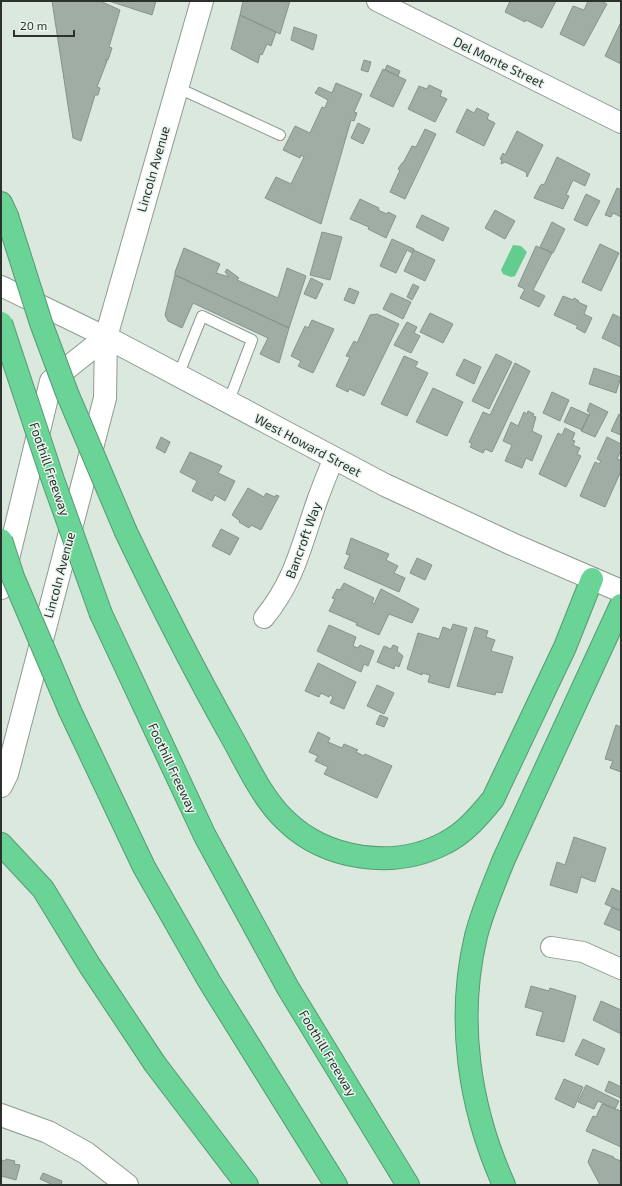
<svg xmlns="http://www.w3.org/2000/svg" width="622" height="1186" viewBox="0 0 622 1186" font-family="'Exo 2',sans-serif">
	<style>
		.water { fill: #65cc90 }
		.building { fill: #a0ada4; stroke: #87938b }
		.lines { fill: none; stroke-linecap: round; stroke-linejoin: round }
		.service-casing { stroke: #8e9a92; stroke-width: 12 }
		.minor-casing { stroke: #8e9a92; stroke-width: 22 }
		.tertiary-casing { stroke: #8e9a92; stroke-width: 24 }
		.secondary-casing { stroke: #8e9a92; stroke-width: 24 }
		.motorway-casing { stroke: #549b72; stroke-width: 24 }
		.service { stroke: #fff; stroke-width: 10 }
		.minor { stroke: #fff; stroke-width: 20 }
		.tertiary { stroke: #fff; stroke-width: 22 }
		.secondary { stroke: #fff; stroke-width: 22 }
		.motorway { stroke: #6ad497; stroke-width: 22 }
		.motorway-bridge-casing { stroke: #549b72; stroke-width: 24; stroke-linecap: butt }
		.motorway-bridge { stroke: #6ad497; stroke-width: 22 }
		.labels { text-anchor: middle; stroke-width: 3; stroke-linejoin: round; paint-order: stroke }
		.street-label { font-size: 13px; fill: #2c312e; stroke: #e7f5ec }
	</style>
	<rect width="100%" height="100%" fill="#dae8de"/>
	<path class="water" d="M513 245 521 246 527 252 515 276 511 277 503 274 501 270Z"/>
	<path class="building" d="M52 1H100L120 10 109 47 112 48 108 60H105L107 61 97 87 100 88 98 95H95L81 141 73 138Z
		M109 1H156L152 15Z
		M243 1H290L280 34 240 15Z
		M510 1H556L542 28 526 20 525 22 505 12Z
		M588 1H601L607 4 584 46 560 34 573 6 584 10Z
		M240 15 276 32 271 46 267 44 262 55 260 54 258 63 231 49Z
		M621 22V64L605 56Z
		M294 27 317 35 313 50 291 40Z
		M364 60 371 62 368 72 361 70Z
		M387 65 400 71 398 76 385 70Z
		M383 69 406 80 393 107 370 96Z
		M336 83 362 94 354 112 357 113 354 121 351 120 321 224 265 198 276 177 291 184 304 157 301 155 300 158 283 150 295 126 310 133 322 107 325 108 328 100 315 93 319 87 332 93Z
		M429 85 442 91 440 96 447 99 435 122 408 109 419 86 427 89Z
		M477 108 489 114 487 119 495 123 484 146 456 132 467 109 474 113Z
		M358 123 370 129 363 144 351 138Z
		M425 129 436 134 405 199 390 192 400 170 398 169 402 163H403L412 146 416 147Z
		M517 131 543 145 527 177 526 172 505 162 501 164 502 160 500 159 503 153 505 155Z
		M557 157 590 174 585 186 573 180 566 195 569 196 563 209 534 198 540 186 542 184 544 185Z
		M617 188 621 190V217L613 213 611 217 605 215Z
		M586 194 600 201 587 226 574 220Z
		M360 199 379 208 378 210 387 214 388 212 396 216 386 238 368 229 369 227 350 219Z
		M495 210 515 221 505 239 485 228Z
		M422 215 449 228 443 241 416 227Z
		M552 222 565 229 553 253 540 247Z
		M322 232 342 237 330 280 310 275Z
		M392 239 414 249 412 253 407 250 396 273 380 266Z
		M600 244 619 253 601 291 582 282Z
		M536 246 552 253 533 290 545 296 539 307 520 298 525 289 518 286Z
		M184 248 220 264 216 273 229 277 225 272 227 269 239 278 237 280 278 298 287 268 306 276 289 328 175 275V272Z
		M414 250 435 260 425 281 404 271Z
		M175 275 289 328 279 363 260 354 268 338 193 303 182 328 168 321 165 315Z
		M311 278 323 284 316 299 304 294Z
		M413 284 419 287 412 300 407 297Z
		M349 288 359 292 354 304 344 300Z
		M391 293 411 302 403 319 383 309Z
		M563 296 573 300 574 298 579 301 578 302 587 306 584 314 592 318 585 333 576 328 578 326 554 315Z
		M430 313 453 324 443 343 420 332Z
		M377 314 399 324 364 396 349 389 348 392 336 386 350 357 346 356 354 341 357 343 370 315Z
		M613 314 621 318V347L602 338Z
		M312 320 334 329 313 373 298 366 301 361 291 356 305 326 308 328Z
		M407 322 417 327 414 333 420 336 411 353 394 345Z
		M496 354 512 362 489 409 472 401Z
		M404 356 418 362 415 367 428 373 407 416 381 404Z
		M464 359 481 367 474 384 456 375Z
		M515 363 530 371 492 452 485 449 483 453 470 447 472 444 469 442 483 412 490 415Z
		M594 368 621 377 616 393 589 384Z
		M433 388 463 402 447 436 416 422Z
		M552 392 569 400 560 421 543 413Z
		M590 403 608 412 595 437 581 431 590 413 587 411Z
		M571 407 589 415 582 430 564 422Z
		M528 411 534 414 533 416 536 417 532 431 542 436 532 461 526 458 522 468 505 461 512 445 503 441 511 422 518 426 524 412 527 414Z
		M619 414 621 415V435L611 431Z
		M565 428 575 433 572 440 575 441 573 445 580 448 577 454 581 456 566 487 539 474 558 433 562 435Z
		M161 437 170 442 165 453 156 448Z
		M607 437 621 444V450L617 459 621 460V471L605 507 580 496 595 462 599 464 601 461 597 459Z
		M190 452 222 466 218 473 235 481 225 501 215 495 212 501 192 491 197 481 180 472Z
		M248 488 264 497 266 493 275 497 276 495 279 496 261 530 251 525 249 528 239 522 240 521 232 515Z
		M221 529 239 538 230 555 212 546Z
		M351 538 389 554 386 560 398 566 394 573 405 578 399 592 344 568 350 555 346 554Z
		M417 558 432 565 425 580 410 573Z
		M344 583 374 598 372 603 374 604 381 589 419 609 412 623 389 614 379 635 356 625 357 623 329 611 335 599 332 598 337 589 340 590Z
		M453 624 467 628 449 688 428 682 430 675 422 673V675L407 669 418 633 439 639 443 627 451 630Z
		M329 625 356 637 353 646 358 648 360 645 374 651 368 666 364 664 361 672 317 651Z
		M475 627 488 631 486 637 495 640 491 651 513 657 502 693 496 692 495 695 457 686Z
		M393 645 398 647 397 651 403 656 399 667 395 665 394 669 377 662 384 646 391 649Z
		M318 663 356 682 344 709 330 703 333 697 330 695 329 697 321 693 319 697 305 691Z
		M377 685 394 693 384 714 367 706Z
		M380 715 388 718 384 727 376 724Z
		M616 725 621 727V772L610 768 613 761 605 759Z
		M318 732 330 738 328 742 342 748 344 744 358 750 356 752 364 756 365 754 392 766 377 798 324 774 328 767 315 761 318 756 309 752Z
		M574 837 606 848 595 882 581 877 577 893 550 885 557 862 565 865Z
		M612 888 621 892V911L605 904Z
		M612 907 621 911V931L604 924Z
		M531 986 549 991 550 988 576 996 564 1042 536 1035 543 1012 525 1007Z
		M601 1001 621 1010V1034L593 1020Z
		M583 1039 605 1049 598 1065 575 1055Z
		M564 1079 583 1087 574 1108 555 1099Z
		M609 1081 621 1087V1098L605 1091Z
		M586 1085 619 1101 615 1109 598 1101 594 1109 578 1102Z
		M602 1104 621 1111V1147L586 1131 593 1116 596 1117Z
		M593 1149 614 1157 613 1158 621 1161V1185H600L588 1162Z
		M6 1159 15 1161 14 1164 20 1165 16 1180 1 1176V1160L5 1161Z
		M43 1173 62 1181 61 1185H53L40 1179Z"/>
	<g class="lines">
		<g class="service-casing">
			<path id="service" d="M176 87 280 135
				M178 376 202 316 252 340 228 403"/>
		</g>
		<g class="minor-casing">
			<path id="minor" d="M377 1 621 123
				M1 286 106 337
				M264 618C295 580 301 546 317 501 322 487 328 472 334 458
				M551 947 583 952 621 969"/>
		</g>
		<g class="tertiary-casing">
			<path id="tertiary" d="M106 337 385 485 512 544 621 591
				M1 1115 48 1132 86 1153 127 1185"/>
		</g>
		<g class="secondary-casing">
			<path id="secondary" d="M1 588 51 381 106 337
				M1 786 7 774 105 398 106 337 202 1"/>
		</g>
		<g class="motorway-casing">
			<path id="motorway" d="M1 203 7 216
				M126 532C159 601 193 668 230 734 246 762 261 797 285 820 326 860 394 870 445 843 465 833 479 816 493 799L565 647 592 579
				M101 614 205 836 288 988 408 1185
				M70 711 144 867 209 981 336 1185
				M1 844 43 889 90 966 155 1064 247 1185
				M504 1185C469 1107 456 1020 476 936 483 909 494 884 504 859L621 605"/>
		</g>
		<use href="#service" class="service"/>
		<use href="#minor" class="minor"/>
		<use href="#tertiary" class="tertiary"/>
		<use href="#secondary" class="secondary"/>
		<use href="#motorway" class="motorway"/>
		<g class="motorway-bridge-casing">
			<path id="motorway-bridge" d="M7 216 41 323 67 393 126 532
				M1 323 53 480 101 614
				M1 540 13 577 70 711"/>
		</g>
		<use href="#motorway-bridge" class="motorway-bridge"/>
	</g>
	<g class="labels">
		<g class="street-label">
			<text transform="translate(499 62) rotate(26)" y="5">Del Monte Street</text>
			<text transform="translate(153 169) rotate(-74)" y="5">Lincoln Avenue</text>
			<text transform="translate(308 445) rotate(28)" y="5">West Howard Street</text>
			<text transform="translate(50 469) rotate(71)" y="5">Foothill Freeway</text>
			<text transform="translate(303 540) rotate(-70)" y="5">Bancroft Way</text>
			<text transform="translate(59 575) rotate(-75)" y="5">Lincoln Avenue</text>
			<text transform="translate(173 768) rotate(65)" y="5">Foothill Freeway</text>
			<text transform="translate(328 1053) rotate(59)" y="5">Foothill Freeway</text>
		</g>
	</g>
	<rect width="622" height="1186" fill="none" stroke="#2c312e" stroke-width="4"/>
	<path d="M14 30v6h60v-6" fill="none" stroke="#2c312e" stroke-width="2"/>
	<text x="20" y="30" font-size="12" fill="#2c312e" stroke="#e7f5ec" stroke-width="3" paint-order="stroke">20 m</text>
</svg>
